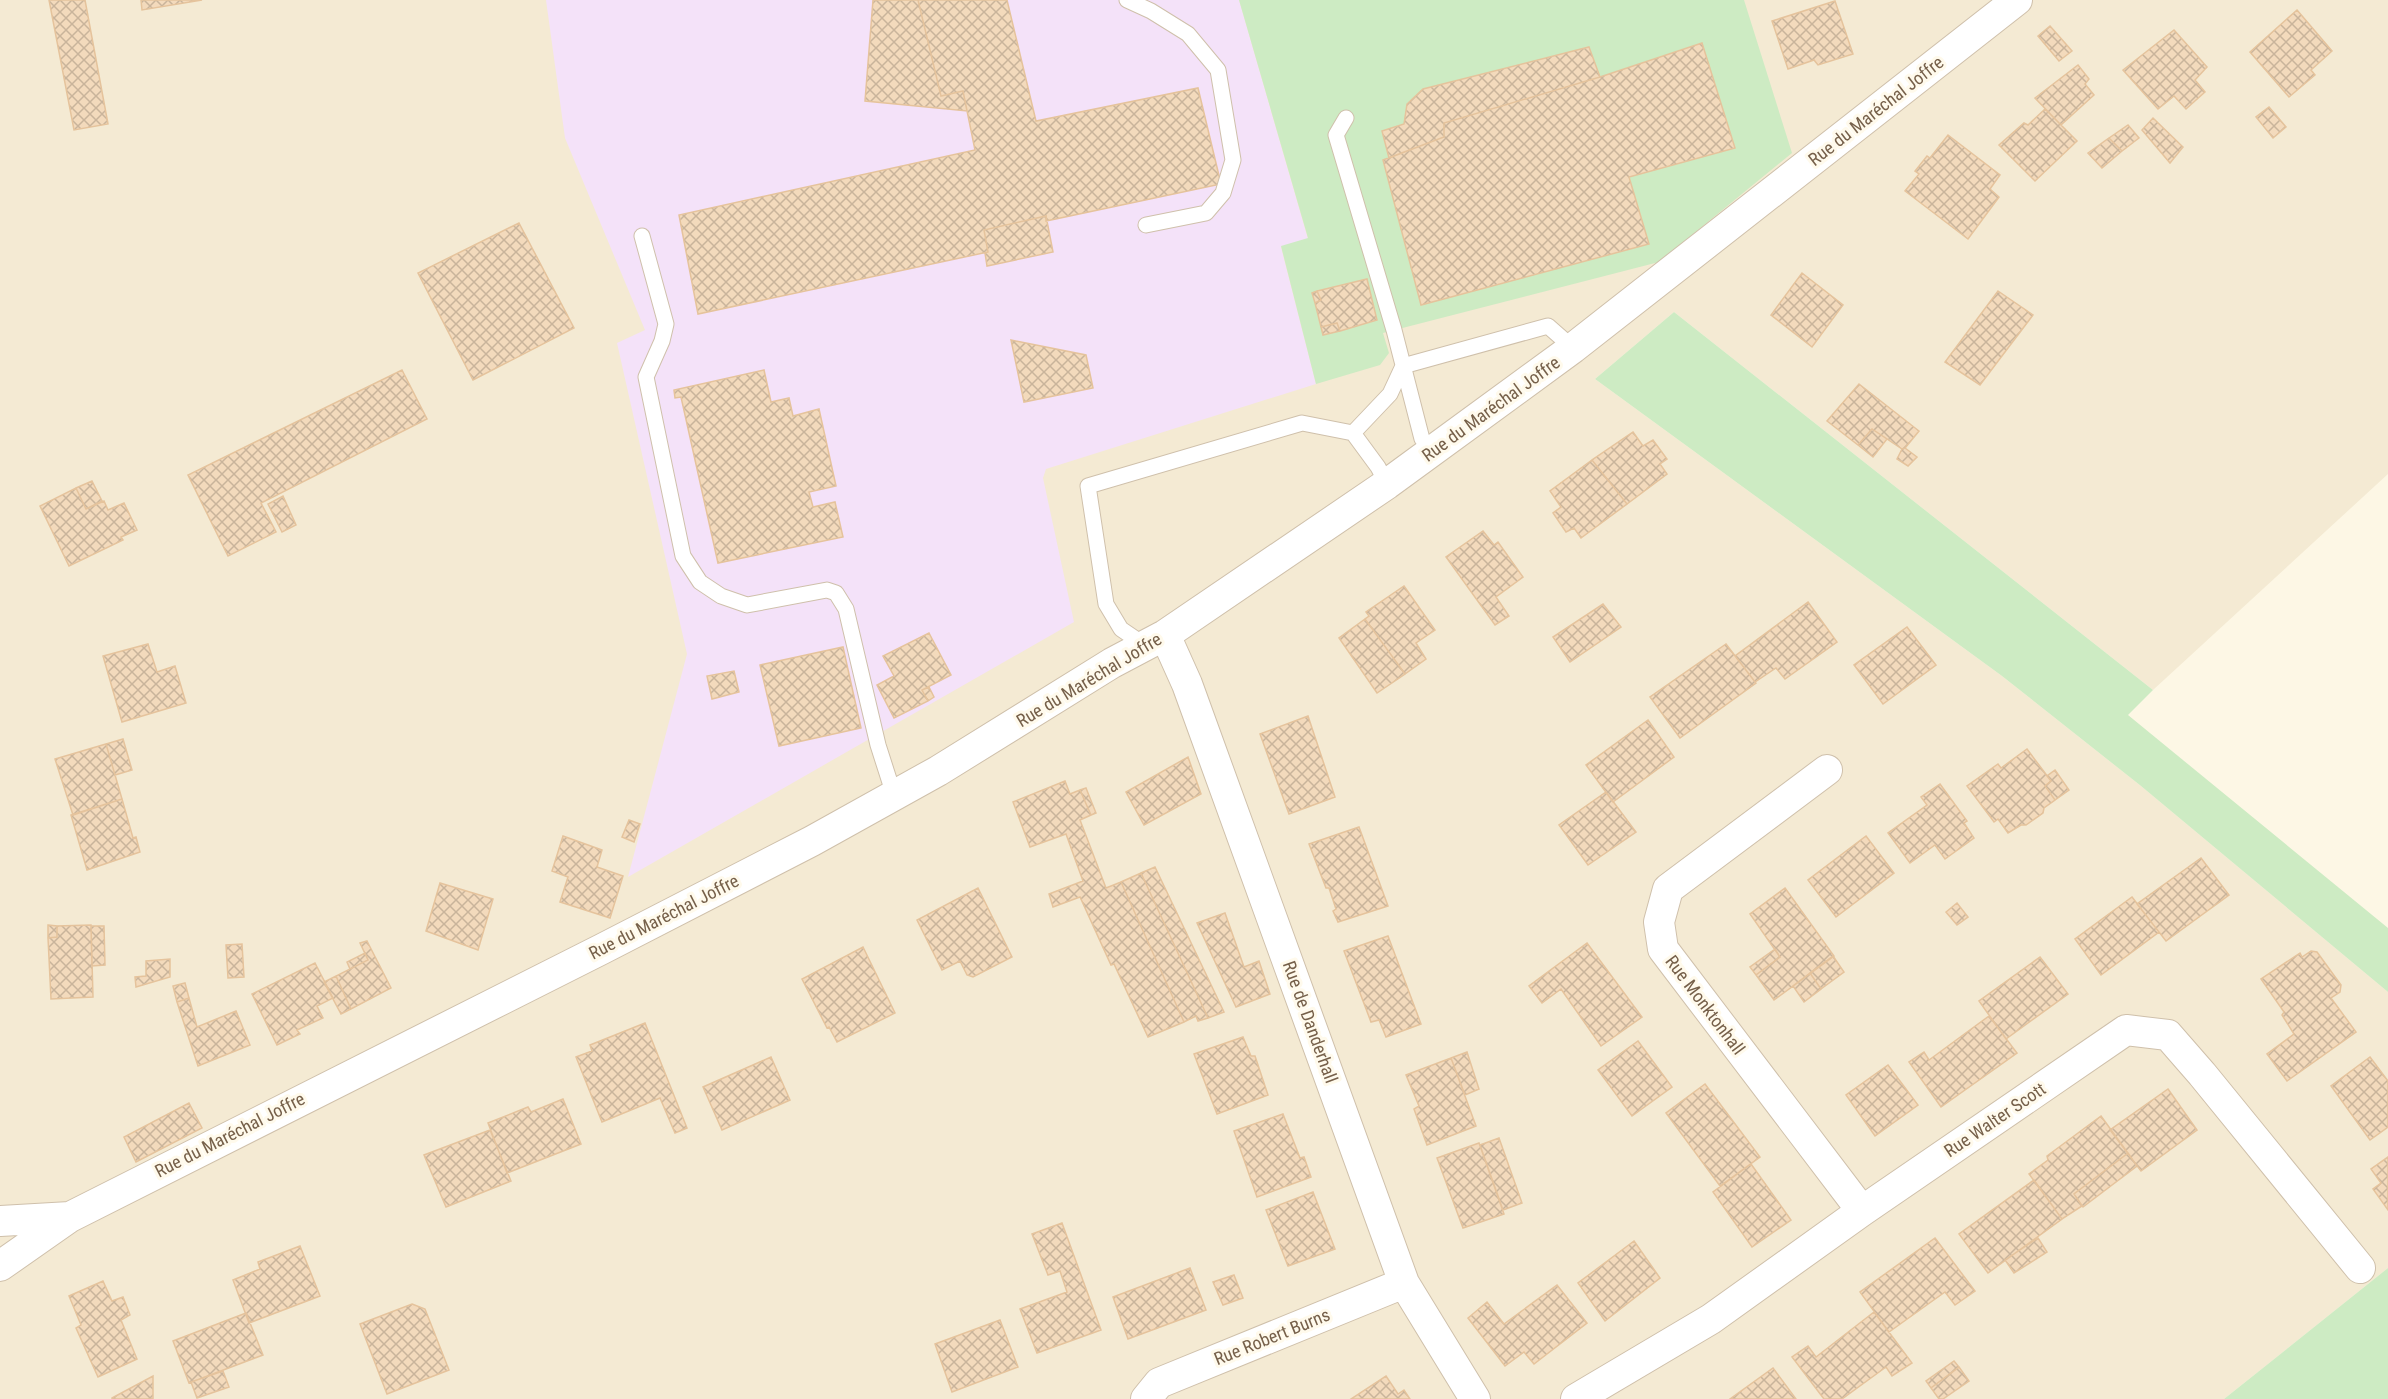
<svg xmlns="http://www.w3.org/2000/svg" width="2388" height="1399" viewBox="0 0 2388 1399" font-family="'Roboto Condensed',sans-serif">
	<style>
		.residential { fill: #f4ead3 }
		.education { fill: #f4e2f9 }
		.green { fill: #cdebc3 }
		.building { fill: url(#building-cross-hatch); stroke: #e5c39c; stroke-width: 1.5 }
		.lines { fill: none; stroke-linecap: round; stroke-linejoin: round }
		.lane-casing { stroke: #cfc0ab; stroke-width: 17 }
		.street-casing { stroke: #cfc0ab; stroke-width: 32 }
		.lane { stroke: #fff; stroke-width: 15 }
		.street { stroke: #fff; stroke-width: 30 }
		.labels { text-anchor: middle; stroke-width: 6; stroke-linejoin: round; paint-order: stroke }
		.street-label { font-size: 18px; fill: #76604a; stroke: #fffaec }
	</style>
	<defs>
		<pattern id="building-cross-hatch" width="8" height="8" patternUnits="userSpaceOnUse" patternTransform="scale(1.5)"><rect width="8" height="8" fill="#f3dabc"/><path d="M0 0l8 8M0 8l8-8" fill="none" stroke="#c9b49b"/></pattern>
	</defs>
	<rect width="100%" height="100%" fill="#fdf7e5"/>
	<path class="residential" d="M0 0H2388V474L2153 690 1674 312 1595 379 2002 676 2141 786 2388 992V1268L2224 1399H0Z"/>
	<path class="education" d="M546 0H1239L1308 239 1281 247 1316 384 1046 469 1043 478 1074 622 628 877 687 654 617 343 645 330 565 138Z"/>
	<path class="green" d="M1239 0H1744L1792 153 1659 262 1383 333 1389 353 1380 365 1316 384 1281 246 1308 238Z
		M1674 312 2153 690 2128 715 2388 928V992L2141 786 2002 676 1595 379Z
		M2388 1268V1399H2224Z"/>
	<path class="building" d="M49 0H85L108 124 74 130Z
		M141 0H202L142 10Z
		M873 0H918L941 96 963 91 967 111 865 101Z
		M918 0H1007L1036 121 1198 88 1221 184 1046 221V216L984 230 988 252 698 314 679 215 975 150 963 91 941 96Z
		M1835 1 1853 54 1818 65 1814 60 1788 69 1772 21Z
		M2297 10 2332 51 2311 70 2315 75 2289 97 2250 52Z
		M2050 26 2072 51 2059 61 2038 36Z
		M2174 30 2207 67 2195 80 2205 92 2186 109 2174 96 2158 109 2123 70Z
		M1702 43 1735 148 1629 177 1649 244 1421 305 1383 160 1444 137V123L1600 77Z
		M1589 47 1600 77 1444 123V137L1389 158 1382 131 1404 124 1407 104 1423 89Z
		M2078 65 2089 79 2085 84 2094 95 2061 125 2035 98Z
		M2269 107 2286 127 2273 138 2256 117Z
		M2045 109 2077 141 2035 181 1999 145 2024 123 2028 125Z
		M2153 118 2183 147 2170 163 2142 130Z
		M2128 125 2139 138 2122 151 2109 138Z
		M1948 135 2000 175 1990 189 1999 197 1968 239 1905 191 1919 174 1915 171 1927 156 1930 158Z
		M2109 138 2122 151 2102 168 2088 153Z
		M1046 216 1053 252 987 266 985 253 988 252 984 230Z
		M519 223 574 328 473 380 418 273Z
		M1802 273 1843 305 1812 347 1771 315Z
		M1367 279 1377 320 1340 331 1337 323 1321 327 1315 303 1321 300 1317 291Z
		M1317 291 1321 300 1315 303 1312 293Z
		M1998 291 2033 315 1980 385 1945 362Z
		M1337 323 1340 331 1323 335 1321 327Z
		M1011 340 1086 355 1093 388 1024 402Z
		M402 370 427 419 261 503 276 532 228 556 188 475Z
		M764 370 771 402 789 398 793 416 819 409 836 486 809 492 813 507 835 502 843 537 718 563 681 397 675 398 674 390Z
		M1859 384 1919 431 1905 448 1902 449 1872 429 1858 445 1827 421Z
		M1872 429 1887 439 1873 457 1858 445Z
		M1633 432 1643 446 1653 440 1667 459 1660 464 1667 474 1627 504 1592 460Z
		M1905 448 1917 457 1908 466 1897 459 1902 449Z
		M1592 460 1627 504 1581 538 1574 528 1566 532 1553 513 1561 507 1550 491Z
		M92 481 102 501 86 509 76 488Z
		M76 488 86 509 104 501 108 510 124 503 137 530 121 537 123 540 69 566 40 506Z
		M283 496 296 525 282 532 268 504Z
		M1483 531 1494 545 1498 542 1523 577 1496 597 1509 616 1495 625 1446 557Z
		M1404 586 1435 630 1416 643 1426 659 1405 674 1365 619 1369 616 1366 612Z
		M1808 602 1837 642 1785 679 1776 668 1755 682 1735 656Z
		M1603 604 1621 627 1570 662 1553 637Z
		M1365 619 1405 674 1377 693 1339 638Z
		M1907 627 1936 665 1883 704 1854 665Z
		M929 633 951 675 922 690 928 701 894 718 877 685 894 676 883 656Z
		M148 644 157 672 175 666 186 703 122 722 103 656Z
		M1726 644 1756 683 1680 738 1650 697Z
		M843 647 861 728 779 746 760 665Z
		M734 671 739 692 712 699 707 676Z
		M929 687 934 697 928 701 922 690Z
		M1308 716 1335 797 1289 814 1260 734Z
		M1648 720 1674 757 1613 802 1586 765Z
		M123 739 132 770 115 775 106 744Z
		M106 744 122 799 73 815 55 759Z
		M2027 749 2051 781 2045 786 2055 800 2044 808 2043 813 2026 825H2021L2008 833 1998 819 1994 822 1967 786 1998 764 2001 768Z
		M1188 757 1201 794 1144 825 1126 792Z
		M2055 770 2069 790 2055 800 2045 786 2051 781 2047 776Z
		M1065 781 1070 794 1080 790 1091 815 1080 820 1106 888 1121 882 1184 1022 1148 1037 1114 964 1111 965 1080 897 1053 907 1049 894 1083 881 1066 834 1030 847 1013 802Z
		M1940 784 1967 821 1964 823 1974 838 1945 859 1935 845 1910 863 1888 833 1927 805 1921 797Z
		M1086 788 1096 813 1091 815 1080 790Z
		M1606 792 1636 832 1588 865 1559 825Z
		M122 799 133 838 136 837 140 852 87 870 71 815Z
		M629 820 640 824 634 842 622 837Z
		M1359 827 1388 906 1338 922 1333 911 1336 909 1329 888H1326L1309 844Z
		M563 836 602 850 597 867 623 876 610 918 560 902 568 877 552 871Z
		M1866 836 1894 873 1836 917 1808 880Z
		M2201 858 2229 895 2166 941 2137 904Z
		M1155 867 1224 1012 1208 1018 1141 873Z
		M1141 873 1208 1018 1198 1021 1196 1016 1184 1022 1121 882Z
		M440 883 493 899 478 950 426 931Z
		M978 888 1012 957 973 977 967 975 960 961 942 970 917 920Z
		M1785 888 1834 956 1774 1000 1756 975 1780 957 1750 914Z
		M2132 897 2159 932 2101 975 2075 939Z
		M1957 903 1968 917 1957 925 1946 912Z
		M1225 913 1244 967 1259 961 1270 994 1236 1007 1197 923Z
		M48 925 57 926V937L48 938Z
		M91 925 93 997 51 999 48 938 57 937V926Z
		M91 926H104L105 965 92 966Z
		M1388 936 1421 1024 1386 1037 1379 1020 1371 1022 1344 951Z
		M367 941 391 988 351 1009 336 976 368 960 360 943Z
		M1587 943 1642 1017 1601 1046 1561 989 1542 1003 1529 986Z
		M242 944 244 977 228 978 226 945Z
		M863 947 895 1013 837 1042 829 1027 827 1028 802 979Z
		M1775 949 1780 957 1756 975 1750 967Z
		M2311 951 2317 952 2341 985 2340 992 2331 998 2356 1032 2287 1081 2267 1054 2294 1034 2282 1015 2284 1012 2261 979 2300 953 2302 957Z
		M365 953 368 960 350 969 347 962Z
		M1833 956 1844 972 1821 989 1810 973Z
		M2040 957 2068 994 2006 1039 1979 1001Z
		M170 959V977L136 987 135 977 146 976V961Z
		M315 963 333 998 317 1006 323 1018 297 1030 300 1034 277 1045 252 994Z
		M1810 973 1821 989 1804 1002 1793 986Z
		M336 976 351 1009 341 1014 324 982Z
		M185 983 189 998 177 1002 173 986Z
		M189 998 197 1027 236 1011 250 1045 198 1066 177 1002Z
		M1989 1016 2017 1053 1941 1107 1909 1062 1924 1052 1929 1060Z
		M645 1023 687 1128 675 1133 660 1098 602 1122 576 1057 592 1051 590 1045Z
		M1243 1037 1251 1056H1255L1268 1095 1217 1114 1194 1054Z
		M1638 1041 1672 1087 1632 1116 1598 1070Z
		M1467 1052 1479 1089 1465 1095 1451 1058Z
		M771 1057 790 1100 722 1130 703 1087Z
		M2370 1057 2388 1081V1127L2370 1140 2331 1086Z
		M1451 1058 1476 1126 1427 1145 1414 1109 1419 1106 1406 1075Z
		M1888 1065 1918 1105 1875 1136 1846 1095Z
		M1705 1084 1760 1157 1720 1186 1666 1113Z
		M2168 1089 2197 1130 2141 1171 2110 1130Z
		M563 1099 581 1144 507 1173 488 1123 528 1107 531 1112Z
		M189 1103 202 1128 136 1162 124 1137Z
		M1283 1114 1300 1158 1304 1157 1311 1177 1257 1197 1234 1131Z
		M2101 1116 2128 1153 2074 1194 2082 1206 2062 1219 2029 1174 2048 1160 2047 1156Z
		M490 1130 511 1181 446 1207 424 1155Z
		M1499 1138 1522 1203 1503 1210 1480 1145Z
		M1479 1143 1504 1214 1463 1228 1437 1158Z
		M2128 1153 2137 1166 2083 1207 2074 1194Z
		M2388 1157V1210L2373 1189 2381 1183 2371 1169Z
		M1751 1164 1791 1220 1752 1247 1713 1192Z
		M2034 1180 2062 1219 1988 1273 1959 1234Z
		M1313 1192 1335 1249 1288 1266 1266 1210Z
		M1062 1223 1101 1330 1037 1353 1020 1309 1067 1292 1060 1271 1048 1275 1032 1234Z
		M1935 1238 1975 1291 1955 1305 1945 1292 1889 1332 1860 1292Z
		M2038 1238 2047 1252 2014 1273 2005 1260Z
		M1634 1241 1660 1278 1605 1321 1578 1283Z
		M300 1246 320 1296 249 1323 233 1280 260 1269 258 1262Z
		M1190 1268 1206 1310 1128 1339 1113 1297Z
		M1234 1275 1243 1298 1223 1305 1213 1282Z
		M103 1281 112 1301 123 1297 130 1315 121 1320 137 1359 98 1377 76 1328 81 1325 69 1296Z
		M1557 1285 1587 1323 1534 1364 1524 1352 1505 1366 1468 1318 1487 1302 1504 1324Z
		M412 1304 425 1309 449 1370 387 1394 360 1324Z
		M1874 1312 1912 1363 1892 1376 1886 1367 1842 1399H1824L1792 1357 1808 1346 1816 1357Z
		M246 1313 263 1355 189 1383 173 1341Z
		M1000 1320 1018 1367 952 1392 935 1344Z
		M1954 1361 1959 1367 1931 1388 1926 1381Z
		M1959 1367 1969 1381 1943 1399H1939L1931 1388Z
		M1773 1368 1796 1399H1730Z
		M223 1371 229 1387 197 1398 191 1382Z
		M153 1376V1399H112V1398Z
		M1386 1376 1398 1394 1404 1390 1410 1399H1351Z"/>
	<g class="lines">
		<g class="lane-casing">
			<path id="lane" d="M1127 0 1151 11 1188 34 1218 70 1233 160 1223 193 1206 213 1146 225
				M1346 118 1336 135 1394 330 1422 439 1436 449
				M642 236 666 324 662 341 646 377 683 556 700 582 721 596 747 605 827 590 836 593 846 609 878 745 894 795
				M1353 433 1390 394 1403 366 1548 326 1573 348
				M1146 646 1121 629 1106 604 1088 486 1302 423 1353 433 1378 467 1387 484"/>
		</g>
		<g class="street-casing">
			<path id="street" d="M1165 635 1187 684 1404 1283 1475 1399
				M1827 770 1668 889 1659 922 1663 949 1862 1211
				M0 1221 70 1217
				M0 1266 70 1217 602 949 812 841 938 771 1112 663 1165 635 1387 484 1573 348 2017 0
				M1146 1399 1159 1383 1404 1283
				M1576 1399 1711 1319 1862 1211 2126 1030 2168 1035 2202 1074 2360 1268"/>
		</g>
		<use href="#lane" class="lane"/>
		<use href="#street" class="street"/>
	</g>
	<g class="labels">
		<g class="street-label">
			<text transform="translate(1876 111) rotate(-38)" y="6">Rue du Maréchal Joffre</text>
			<text transform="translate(1491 409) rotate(-36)" y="6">Rue du Maréchal Joffre</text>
			<text transform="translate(1089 680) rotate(-31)" y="6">Rue du Maréchal Joffre</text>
			<text transform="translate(664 917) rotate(-27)" y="6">Rue du Maréchal Joffre</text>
			<text transform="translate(1705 1005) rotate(53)" y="6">Rue Monktonhall</text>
			<text transform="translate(1310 1022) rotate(70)" y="6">Rue de Danderhall</text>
			<text transform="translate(1995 1120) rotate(-34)" y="6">Rue Walter Scott</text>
			<text transform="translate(230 1135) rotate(-27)" y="6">Rue du Maréchal Joffre</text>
			<text transform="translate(1272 1337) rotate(-22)" y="6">Rue Robert Burns</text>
		</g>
	</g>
</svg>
